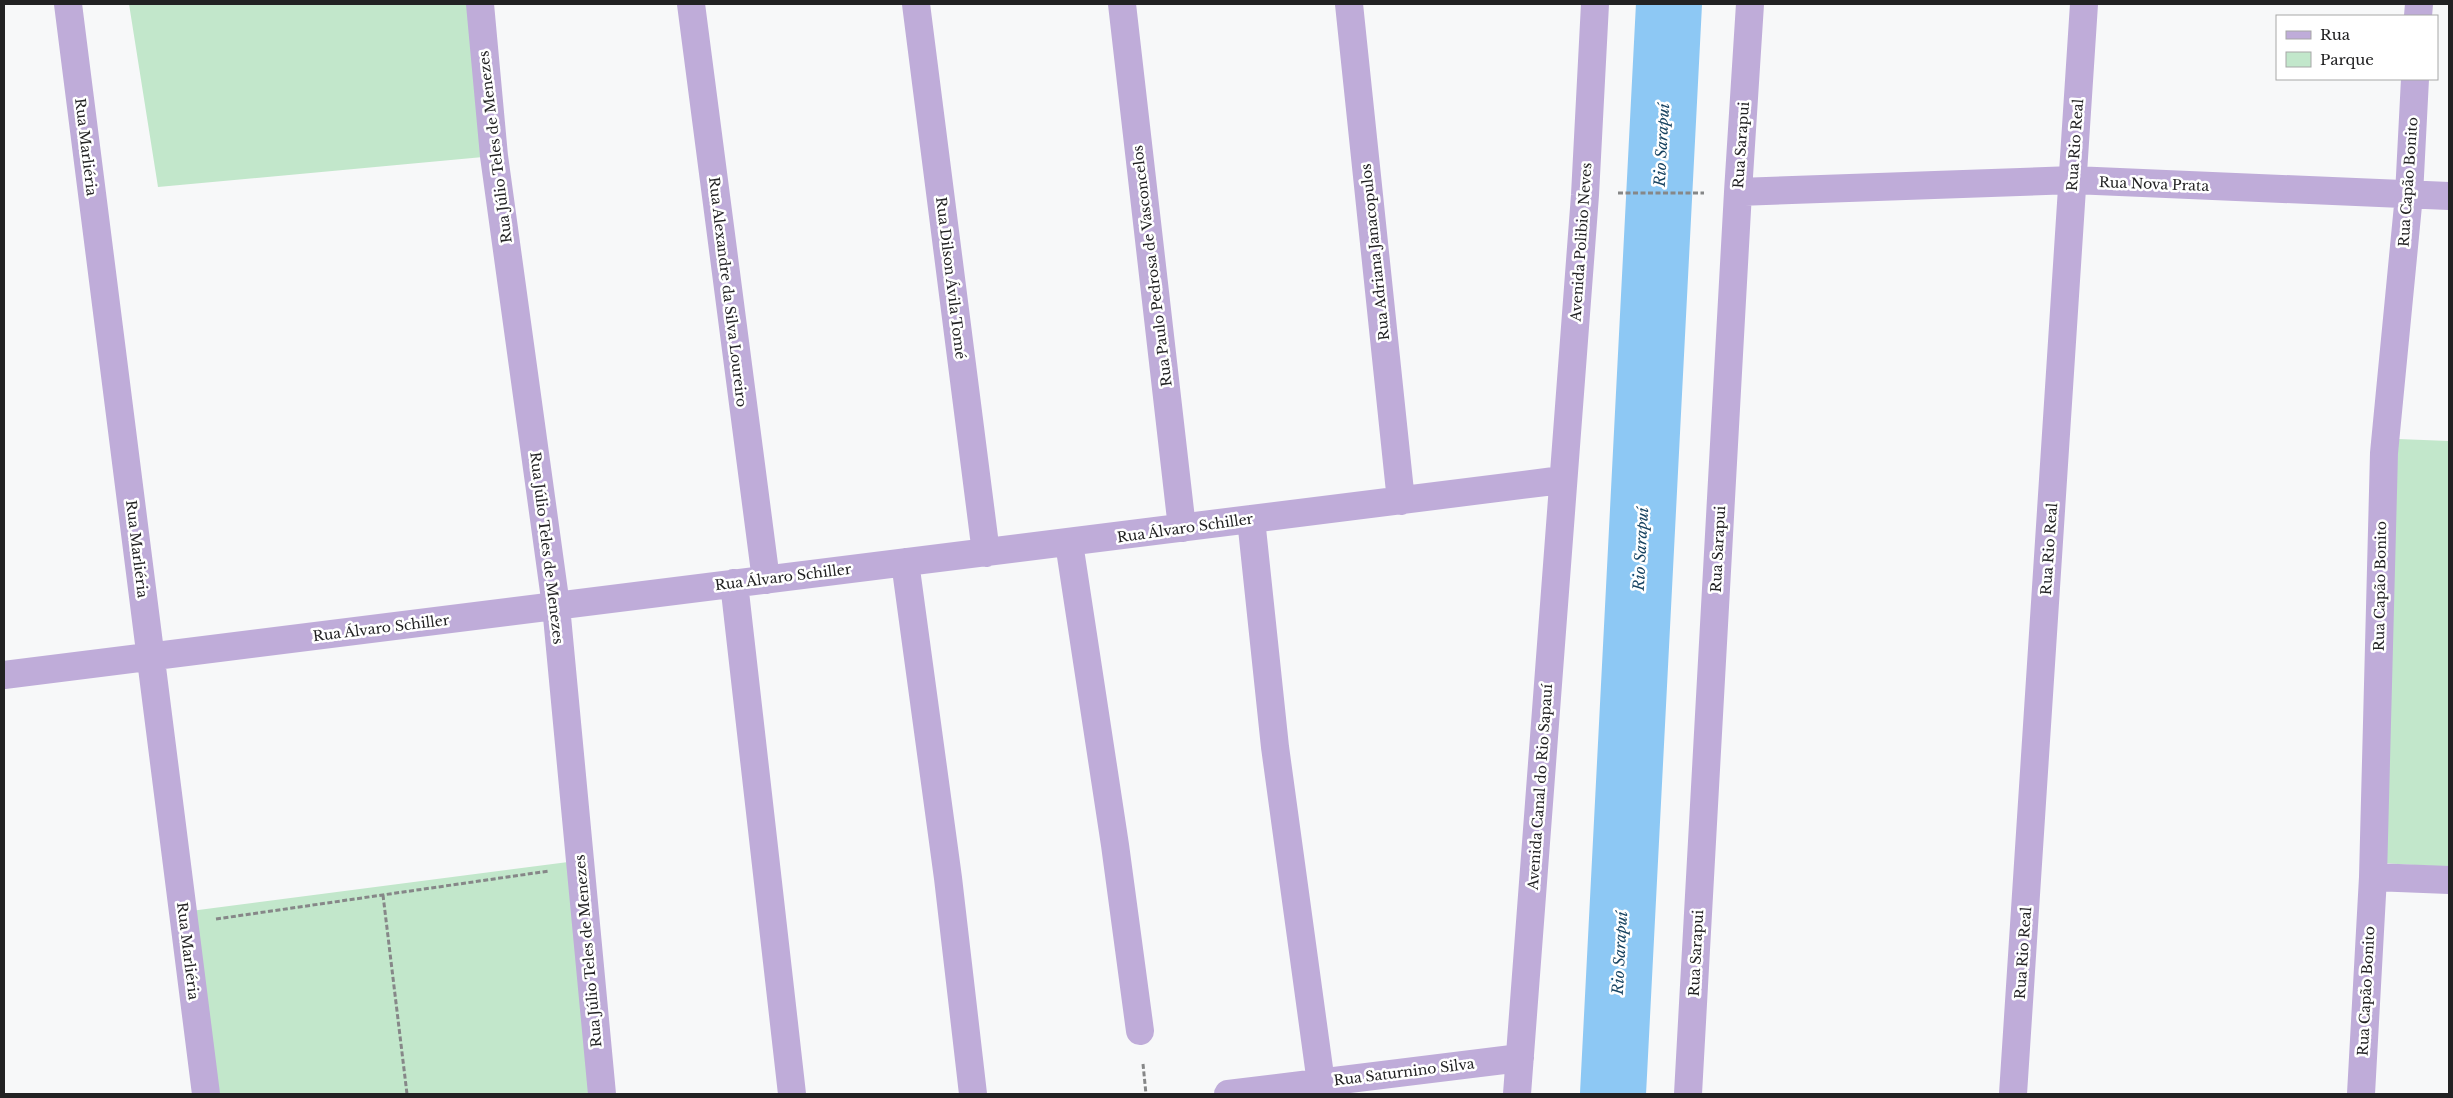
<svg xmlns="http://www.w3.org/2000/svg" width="2453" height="1098" viewBox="0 0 2453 1098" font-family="'Libre Baskerville',serif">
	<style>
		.green { fill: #c2e7cb }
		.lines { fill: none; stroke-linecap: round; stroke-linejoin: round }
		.river { stroke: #8dc8f4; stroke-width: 66 }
		.path { stroke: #868788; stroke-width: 3; stroke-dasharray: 5 2.5; stroke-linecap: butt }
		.minor { stroke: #bfacd9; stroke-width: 28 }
		.labels { text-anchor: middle; stroke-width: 5; stroke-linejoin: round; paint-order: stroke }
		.street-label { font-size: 14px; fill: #222223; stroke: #fff }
		.water-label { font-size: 15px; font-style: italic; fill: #164260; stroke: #fff }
	</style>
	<rect width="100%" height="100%" fill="#f7f8f9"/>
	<path class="green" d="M129 4H477L494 156 158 187Z
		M2398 439 2449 441V867L2381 863Z
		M576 861 599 1094H206L183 912Z"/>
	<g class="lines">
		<path class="river" d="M1613 1094 1669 4"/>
		<path class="path" d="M1618 193H1704
			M383 895 407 1094
			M216 919 549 871
			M1143 1064 1146 1094"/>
		<path class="minor" d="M68 4 206 1094
			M480 4 494 156 556 606 602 1094
			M691 4 766 580
			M916 4 986 553
			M1122 4 1182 528
			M1349 4 1401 501
			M2418 16 2419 4
			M1738 192 2073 180 2449 196
			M1251 519 1275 747 1321 1083
			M1069 543 1115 845 1140 1031
			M905 562 948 878 973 1094
			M734 583 792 1094
			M4 675 1562 480
			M2373 877 2449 880
			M1228 1094 1520 1058
			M1517 1094 1585 195 1595 4
			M1688 1094 1738 192 1750 4
			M2013 1094 2084 4
			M2361 1094 2373 877 2384 453 2409 195 2415 79"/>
	</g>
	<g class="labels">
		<g class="street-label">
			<text transform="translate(1741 145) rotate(-86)" y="5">Rua Sarapui</text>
			<text transform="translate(2075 145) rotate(-86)" y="5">Rua Rio Real</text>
			<text transform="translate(86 147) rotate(83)" y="5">Rua Marliéria</text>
			<text transform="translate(495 147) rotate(-97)" y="5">Rua Júlio Teles de Menezes</text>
			<text transform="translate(2408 182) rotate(-86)" y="5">Rua Capão Bonito</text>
			<text transform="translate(2154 184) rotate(2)" y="5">Rua Nova Prata</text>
			<text transform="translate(1581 242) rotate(-86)" y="5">Avenida Polibio Neves</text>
			<text transform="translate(1375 252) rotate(-96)" y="5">Rua Adriana Janacopulos</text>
			<text transform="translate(1152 266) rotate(-97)" y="5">Rua Paulo Pedrosa de Vasconcelos</text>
			<text transform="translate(951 278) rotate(83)" y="5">Rua Dilson Ávila Tomé</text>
			<text transform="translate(728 292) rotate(83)" y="5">Rua Alexandre da Silva Loureiro</text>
			<text transform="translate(1185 528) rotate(-8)" y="5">Rua Álvaro Schiller</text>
			<text transform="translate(547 548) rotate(83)" y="5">Rua Júlio Teles de Menezes</text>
			<text transform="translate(137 549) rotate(83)" y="5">Rua Marliéria</text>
			<text transform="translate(1718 549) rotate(-87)" y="5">Rua Sarapui</text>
			<text transform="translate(2049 549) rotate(-86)" y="5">Rua Rio Real</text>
			<text transform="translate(783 577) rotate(-7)" y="5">Rua Álvaro Schiller</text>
			<text transform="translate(2380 586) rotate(-89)" y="5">Rua Capão Bonito</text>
			<text transform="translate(381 628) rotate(-7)" y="5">Rua Álvaro Schiller</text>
			<text transform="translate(1540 787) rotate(-86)" y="5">Avenida Canal do Rio Sapauí</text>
			<text transform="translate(188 951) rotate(83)" y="5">Rua Marliéria</text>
			<text transform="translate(588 951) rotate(-95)" y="5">Rua Júlio Teles de Menezes</text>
			<text transform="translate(1696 953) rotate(-87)" y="5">Rua Sarapui</text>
			<text transform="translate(2023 953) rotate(-86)" y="5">Rua Rio Real</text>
			<text transform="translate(2366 991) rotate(-87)" y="5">Rua Capão Bonito</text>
			<text transform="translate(1404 1072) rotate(-7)" y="5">Rua Saturnino Silva</text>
		</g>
		<g class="water-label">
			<text transform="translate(1662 145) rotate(-87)" y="5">Rio Sarapuí</text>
			<text transform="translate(1641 549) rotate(-87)" y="5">Rio Sarapuí</text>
			<text transform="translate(1620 953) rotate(-87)" y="5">Rio Sarapuí</text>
		</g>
	</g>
	<rect width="2453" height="1098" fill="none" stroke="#222223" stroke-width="10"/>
	<rect x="2276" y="15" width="162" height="65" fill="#ffffff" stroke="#a7a7a7"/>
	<rect x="2286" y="31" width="25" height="8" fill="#bfacd9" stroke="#a7a7a7"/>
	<text x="2320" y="40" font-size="15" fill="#222223">Rua</text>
	<rect x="2286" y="52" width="25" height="15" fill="#c2e7cb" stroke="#a7a7a7"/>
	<text x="2320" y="65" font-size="15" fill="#222223">Parque</text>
</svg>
